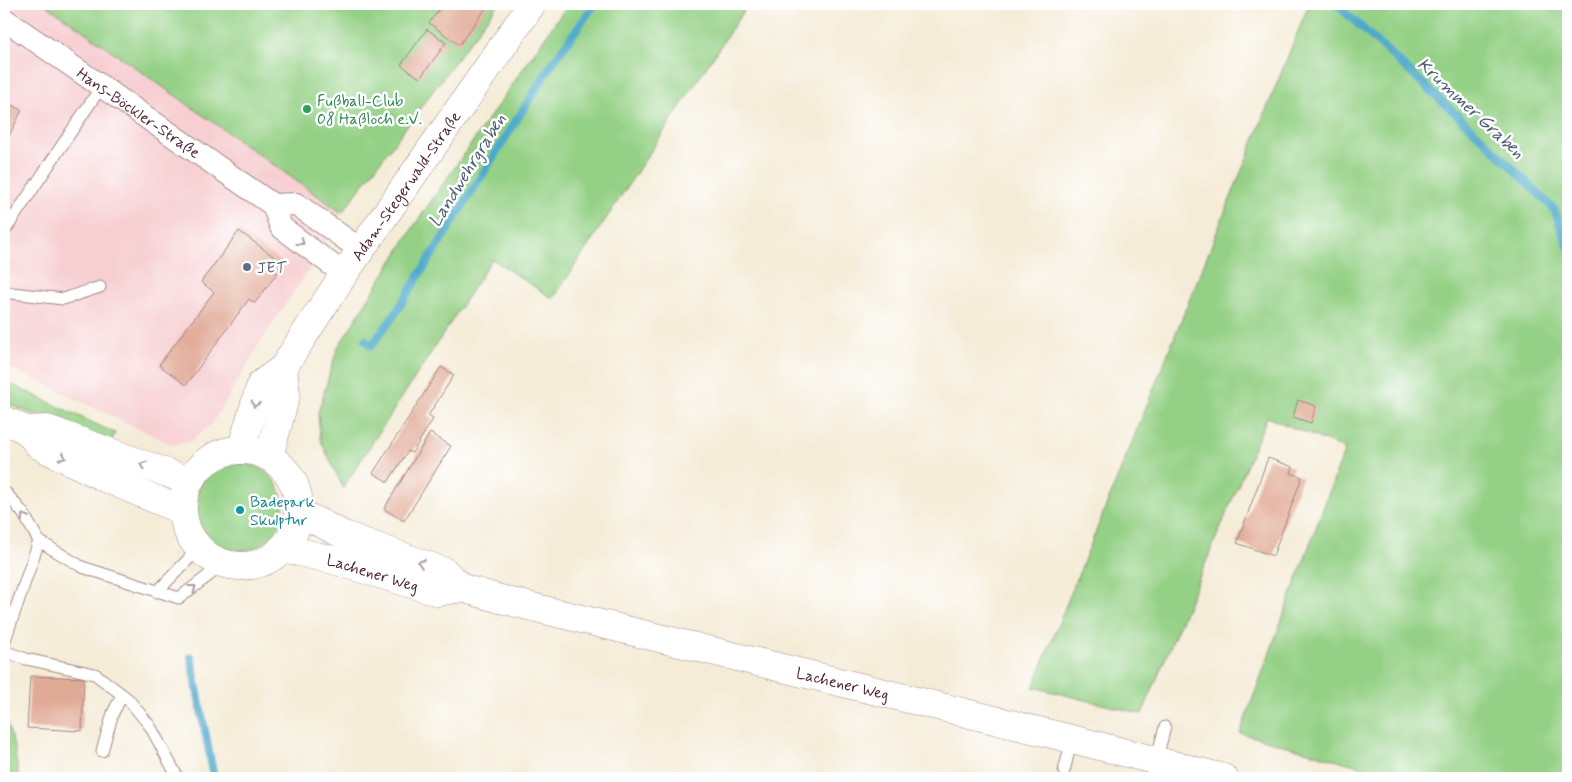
<svg xmlns="http://www.w3.org/2000/svg" width="1572" height="782" viewBox="0 0 1572 782" font-family="Mynerve,sans-serif">
	<style>
		.built { fill: #f7cfd2 }
		.green { fill: #94d085; stroke: #6f7858 }
		.lines { fill: none; stroke-linecap: round; stroke-linejoin: round }
		.stream { stroke: #4da9cb; stroke-width: 8 }
		.building { fill: #e1aa96 }
		.lane-casing { stroke: #a08682; stroke-width: 13 }
		.street-casing { stroke: #a08682; stroke-width: 24 }
		.secondary-casing { stroke: #a08682; stroke-width: 29 }
		.lane { stroke: #fff; stroke-width: 11 }
		.street { stroke: #fff; stroke-width: 22 }
		.secondary { stroke: #fff; stroke-width: 28 }
		.oneway { stroke: #ae9aa0 }
		.leisure-dot { fill: #2e9e5b; stroke: #fff; stroke-width: 2 }
		.service-dot { fill: #5c6f8a; stroke: #fff; stroke-width: 2 }
		.culture-dot { fill: #0f9aa8; stroke: #fff; stroke-width: 2 }
		.labels { text-anchor: middle; stroke-width: 5; stroke-linejoin: round; paint-order: stroke }
		.leisure-label { font-size: 16px; fill: #27864d; stroke: #fff; text-anchor: start }
		.street-label { font-size: 16px; fill: #4a1f2b; stroke: #fff }
		.service-label { font-size: 16px; fill: #4e5e75; stroke: #fff; text-anchor: start }
		.culture-label { font-size: 16px; fill: #0d838f; stroke: #fff; text-anchor: start }
		.water-label { font-size: 18px; font-style: italic; fill: #4b5d73; stroke: #fff }
	</style>
	<rect width="100%" height="100%" fill="#fff"/>
	<filter id="ink" filterUnits="userSpaceOnUse"><feTurbulence type="fractalNoise" baseFrequency=".02" numOctaves="2"/><feDisplacementMap in="SourceGraphic" scale="10" xChannelSelector="R" yChannelSelector="G"/><feConvolveMatrix kernelMatrix="1 2 1 2 8 2 1 2 1" color-interpolation-filters="sRGB"/></filter>
	<filter id="wash" filterUnits="userSpaceOnUse"><feTurbulence type="fractalNoise" baseFrequency=".0096" numOctaves="4" result="noise"/><feDisplacementMap in="SourceGraphic" scale="20" xChannelSelector="R" yChannelSelector="G"/><feGaussianBlur stdDeviation="1.12" result="paint"/><feColorMatrix in="noise" values="0 0 0 0 0 0 0 0 0 0 0 0 0 0 0 0 0 1.4 0 .05"/><feComposite in="paint" operator="in"/></filter>
	<g filter="url(#wash)">
		<rect width="100%" height="100%" fill="#f5ecd8"/>
		<path class="built" d="M4 4H45L342 213 311 266 263 338 212 424 190 442 173 445 4 365Z"/>
		<path class="green" d="M45 4H498L342 213Z
			M568 4H748L553 299 492 259 343 488 320 439 318 413 337 349 414 226Z
			M1309 4H1568V778H1402L1240 733 1345 449 1267 417 1142 714 1033 687Z
			M4 381 115 433 111 442 27 412 4 402Z
			M195 507a44 44 0 1 1 88 0a44 44 0 1 1-88 0Z
			M4 722 7 723 14 746 19 778H4Z"/>
		<g class="lines">
			<path class="stream" d="M1336 4 1484 140 1554 209 1568 246
				M365 340 371 346 393 317 553 62 595 4
				M191 657 214 778"/>
		</g>
		<g id="blocks">
			<path class="building" d="M443 4H489L459 45 429 23Z
				M427 29 446 43 420 78 401 65Z
				M4 101 22 110 4 146Z
				M239 231 284 264 255 303 249 299 186 385 159 365 214 292 201 282Z
				M441 367 454 375 428 416 433 419 412 453 408 451 388 482 373 473Z
				M1298 400 1316 406 1311 423 1293 417Z
				M430 433 451 446 404 521 384 509Z
				M1268 458 1293 467 1291 473 1302 477 1273 556 1237 543Z
				M30 676 84 678 82 731 27 728Z"/>
		</g>
	</g>
	<g filter="url(#ink)">
		<use href="#blocks" fill-opacity="0" stroke="#a08682" stroke-width="1"/>
		<g class="lines">
			<g class="lane-casing">
				<path id="lane" d="M4 232 101 87
					M4 292 63 299 100 287
					M4 493 7 494 23 513 39 541 82 567 179 598 225 563
					M157 592 199 548
					M4 643 39 541
					M4 651 26 659 95 674 128 699 150 726 178 778
					M102 751 113 713 122 695
					M1156 761 1165 727
					M1064 771 1072 739"/>
			</g>
			<g class="street-casing">
				<g id="street">
					<path id="s1" d="M4 19 273 205 296 204 361 250"/>
					<path d="M273 205 281 227 344 274"/>
				</g>
			</g>
			<g class="secondary-casing">
				<g id="secondary">
					<path d="M4 420 26 430 40 446 105 478 183 511"/>
					<path d="M26 430 47 429 189 481"/>
					<path id="s2" d="M241 450 261 384 283 368 308 329 344 274 532 4"/>
					<circle cx="241" cy="508" r="58"/>
					<path d="M269 457 286 394 283 368"/>
					<path d="M298 512 344 535 445 572 462 588"/>
					<path id="s3" d="M282 548 333 560 438 592 462 588 504 600 1072 739 1224 778"/>
				</g>
			</g>
			<use href="#lane" class="lane"/>
			<use href="#street" class="street"/>
			<use href="#secondary" class="secondary"/>
		</g>
		<defs><path id="oneway-chevron" d="M-2-3.5L2.5 0L-2 3.5" fill="none" stroke-width="1.6" stroke-linecap="round" stroke-linejoin="round" transform="scale(1.25)"/></defs>
		<g class="oneway">
			<use href="#oneway-chevron" transform="translate(301 242) rotate(37)"/>
			<use href="#oneway-chevron" transform="translate(255 404) rotate(107)"/>
			<use href="#oneway-chevron" transform="translate(63 457) rotate(26)"/>
			<use href="#oneway-chevron" transform="translate(143 465) rotate(-160)"/>
			<use href="#oneway-chevron" transform="translate(24 517) rotate(-122)"/>
			<use href="#oneway-chevron" transform="translate(421 563) rotate(-160)"/>
			<use href="#oneway-chevron" transform="translate(193 588) rotate(-37)"/>
		</g>
	</g>
	<circle class="leisure-dot" cx="307" cy="109" r="5"/>
	<circle class="service-dot" cx="247" cy="267" r="5"/>
	<circle class="culture-dot" cx="240" cy="510" r="5"/>
	<g class="labels">
		<g class="leisure-label">
			<text x="317" y="106">Fußball-Club<tspan x="317" dy="18">08 Haßloch e.V.</tspan></text>
		</g>
		<g class="street-label">
			<text dy="6" stroke="none"><textPath href="#s1" startOffset="164">Hans-Böckler-Straße</textPath></text>
			<text dy="6" stroke="none"><textPath href="#s2" startOffset="316">Adam-Stegerwald-Straße</textPath></text>
			<text dy="6" stroke="none"><textPath href="#s3" startOffset="94">Lachener Weg</textPath></text>
			<text dy="6" stroke="none"><textPath href="#s3" startOffset="579">Lachener Weg</textPath></text>
		</g>
		<g class="service-label">
			<text x="257" y="273">JET</text>
		</g>
		<g class="culture-label">
			<text x="250" y="507">Badepark<tspan x="250" dy="18">Skulptur</tspan></text>
		</g>
		<g class="water-label">
			<text transform="translate(1471 108) rotate(43)" y="6">Krummer Graben</text>
			<text transform="translate(467 170) rotate(-58)" y="6">Landwehrgraben</text>
		</g>
	</g>
	<rect width="1572" height="782" fill="none" stroke="#fff" stroke-width="20"/>
</svg>
